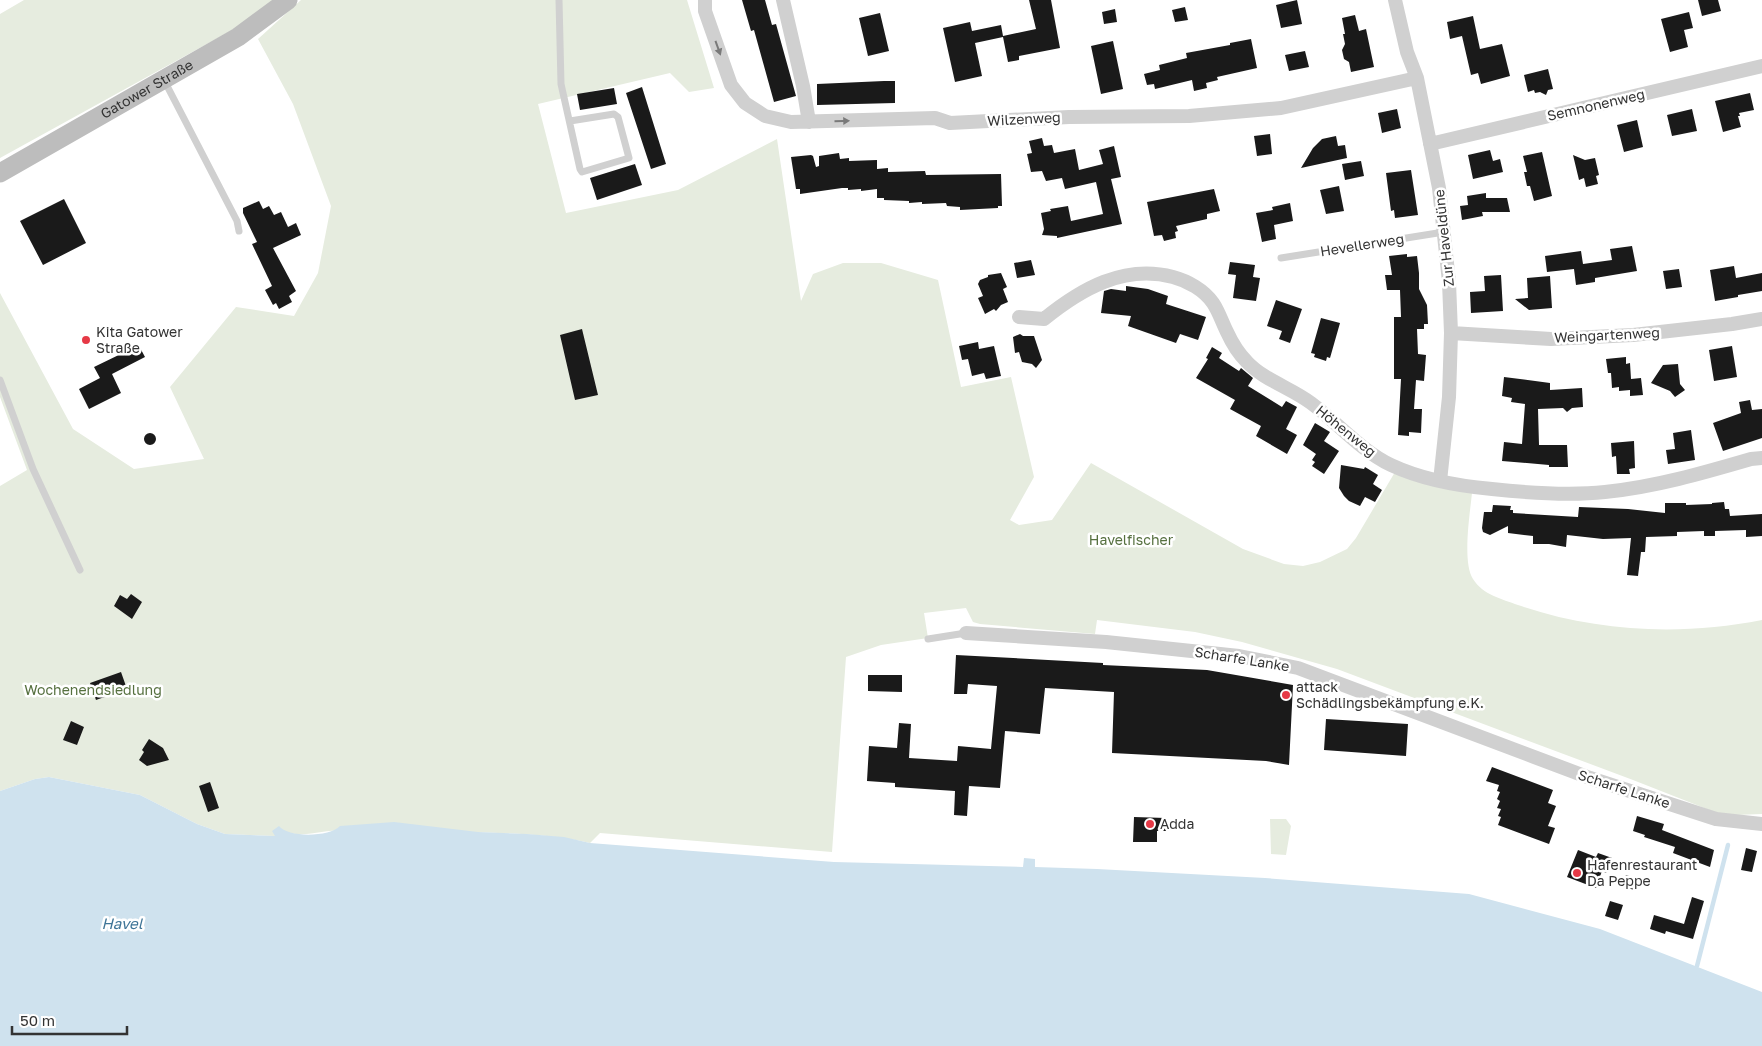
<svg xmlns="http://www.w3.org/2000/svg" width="1762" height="1046" viewBox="0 0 1762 1046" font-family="'Golos Text',sans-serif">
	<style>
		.green { fill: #e6ecdf }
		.water { fill: #cfe2ee }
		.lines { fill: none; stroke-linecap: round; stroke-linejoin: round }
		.stream { stroke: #cfe2ee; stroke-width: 4.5 }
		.building { fill: #1a1a1a }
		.lane { stroke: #d0d0d0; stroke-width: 7 }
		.street { stroke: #d0d0d0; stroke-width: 14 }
		.secondary { stroke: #bdbdbd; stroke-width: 19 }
		.oneway { fill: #7a7a7a }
		.poi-dot { fill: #e63946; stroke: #fff; stroke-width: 2 }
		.labels { text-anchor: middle; stroke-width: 5; stroke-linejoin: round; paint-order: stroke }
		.street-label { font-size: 14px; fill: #333; stroke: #fff }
		.poi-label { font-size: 14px; fill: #333; stroke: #fff; text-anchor: start }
		.park-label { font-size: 14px; fill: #56703f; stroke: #fff }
		.water-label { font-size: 15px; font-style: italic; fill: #3f7597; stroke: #fff }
	</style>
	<rect width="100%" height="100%" fill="#fff"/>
	<path class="green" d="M24 0H274L234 29 0 158V14Z
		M301 0H687L714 88 689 92 670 73 538 104 566 213 678 190 777 139 801 301 813 274 843 263H881L938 280 961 387 1011 377 1034 477 1010 520 1019 525 1052 520 1091 463 1243 549 1284 564 1303 566 1320 562 1347 549 1356 538 1395 472 1472 493C1470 513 1462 562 1473 579 1483 595 1502 599 1518 605 1596 632 1681 636 1762 620V814L1735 815 1717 813 1633 780 1337 669 1242 642 1195 632 1097 620 1095 634 980 624 973 622 966 608 924 613 928 638 881 645 846 657 832 852 600 833 590 843C549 834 507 833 465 832 425 831 386 831 346 830 324 829 304 839 282 831L275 836 225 834 197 824 140 795 49 777 35 779 0 791V486L27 470 0 397V293L73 429 134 469 204 459 170 387 236 307 294 316 318 273 331 206 293 104 258 39Z
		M1270 819H1286L1291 826 1286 855 1271 854Z"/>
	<path class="water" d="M49 777 140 795 197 824 225 834 275 836 272 831 279 826C288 838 330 837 340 826L394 822 478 832 527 834 564 837 590 843 834 862 1023 867 1024 858 1035 859V867L1097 869 1265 878 1469 894 1600 929 1762 992V1046H0V791L35 779Z"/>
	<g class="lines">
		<path class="stream" d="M1697 966 1728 845"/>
	</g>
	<path class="building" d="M742 0H765L772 25 776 24 796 96 774 102 754 30 751 31Z
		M1029 0H1051L1060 48 1019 56V60L1008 62 1003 37 975 43 982 76 955 82 943 28 970 22 972 31 1001 25 1003 36 1036 29Z
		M1297 0 1302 24 1281 28 1276 5Z
		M1698 0H1718L1721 11 1702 16Z
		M1185 7 1188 20 1175 22 1172 10Z
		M1115 9 1117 22 1104 24 1102 12Z
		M1689 12 1693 28 1684 30 1688 47 1670 52 1661 19Z
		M880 13 889 51 868 56 859 18Z
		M1355 15 1359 31 1366 29 1374 67 1351 72 1349 62 1344 59 1342 50 1345 44 1343 34H1345L1342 18Z
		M1473 16 1480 49 1502 44 1510 76 1481 84 1478 73 1471 75 1462 36 1450 39 1447 22Z
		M1251 39 1257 68 1217 77 1218 80 1206 83 1207 88 1194 91 1192 80 1155 89 1154 84 1147 85 1144 74 1160 70 1159 65 1187 58 1186 53 1230 45V43Z
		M1113 41 1123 89 1101 94 1091 46Z
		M1305 51 1309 67 1289 71 1285 55Z
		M1548 69 1553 89 1548 90 1546 95 1540 92 1535 93 1534 90 1528 92 1524 75Z
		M884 81H895V103L817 105V84Z
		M642 87 666 164 651 169 626 93Z
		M614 88 617 104 580 110 577 94Z
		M1750 93 1754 110 1739 113 1740 116H1738L1741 127 1723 132 1715 101Z
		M1397 109 1401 128 1382 133 1378 113Z
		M1692 109 1697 131 1672 136 1667 115Z
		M1637 120 1643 147 1624 152 1617 125Z
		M1270 134 1272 154 1257 156 1254 136Z
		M1336 136 1338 146 1345 145 1347 158 1301 168 1313 148 1322 139Z
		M1042 138 1044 146 1052 145 1054 153 1075 149 1079 170 1103 164 1099 150 1114 146 1121 177 1111 179 1122 224 1057 238V236L1042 235 1044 229 1041 213 1051 211 1050 209 1068 206 1071 221 1103 214 1096 182 1065 189 1062 178 1046 181 1042 171 1031 172 1027 154 1032 153 1029 141Z
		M1490 150 1493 161 1500 159 1503 172 1473 179 1468 155Z
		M1542 152 1552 196 1534 201 1530 186H1527L1524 172H1527L1523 156Z
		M839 153 840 159 849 158V161L877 160V169L888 168V172L925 171 926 175 1001 174 1002 206H998V208L960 210V207L947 206 946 203 922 204V202L909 203V201L884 200V198H877V189L861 191V189L848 190V188H842L800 194V189H796L791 157 811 155 813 156 816 167 819 166V156Z
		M1573 155 1585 160 1595 158 1599 175 1596 176 1598 184 1586 187 1584 178 1579 180Z
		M1361 161 1364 176 1345 180 1342 164Z
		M635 164 642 185 597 200 590 178Z
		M1411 170 1418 215 1395 218 1394 210 1391 211 1386 173Z
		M1339 186 1344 211 1326 214 1320 190Z
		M1214 189 1220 211 1207 214V219L1176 226 1178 231 1175 232 1176 238 1164 241 1162 235 1154 236 1147 202Z
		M1486 193V198H1507L1510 212H1482L1483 216 1462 220 1460 206 1468 205 1467 196Z
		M64 199 86 243 43 265 20 221Z
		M259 201 263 209 269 206 274 215 281 212 288 227 296 223 301 235 273 248 296 291 289 296 292 302 279 309 276 303 273 305 265 290 272 286 252 244 257 242 243 213V208Z
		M1290 203 1293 221 1274 225 1276 239 1262 242 1256 213 1273 210 1272 207Z
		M1632 246 1637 271 1595 278V282L1576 285 1574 269 1547 272 1545 256 1581 251 1583 264 1612 260 1610 249Z
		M1407 254V257L1417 256 1419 273V289L1427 305 1428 324H1424V329H1417L1418 354 1426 355 1424 381 1416 380 1414 409H1422L1421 433 1409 432V436L1398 435 1401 379H1394V317H1401L1400 290H1387L1385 275H1392L1389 256Z
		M1031 260 1035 275 1017 278 1014 263Z
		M1230 262 1255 265 1253 277 1260 278 1256 301 1233 298 1236 275 1228 274Z
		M1734 266 1736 278 1762 273V291L1738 295V297L1715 301 1710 270Z
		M1679 269 1682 287 1666 289 1663 271Z
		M1001 273 1007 287 1003 289 1008 302 1001 305 996 311 994 309 985 314 978 298 983 296 978 284 980 280 988 277V275Z
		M1501 275 1503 311 1471 313 1470 292 1485 291 1484 276Z
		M1550 276 1552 308 1529 310 1515 299 1528 298 1527 278Z
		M1126 286 1148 289 1168 296 1166 304 1206 317 1198 340 1180 334 1176 343 1128 326 1131 316 1101 313 1104 291 1111 289 1126 291Z
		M1276 300 1302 309 1290 343 1279 339 1282 331 1267 326Z
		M1321 318 1340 323 1330 358 1327 357 1326 361 1314 357 1315 354 1311 353Z
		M582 329 598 395 575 400 560 335Z
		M1020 334 1023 336H1034L1042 360 1036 368 1032 364 1022 362 1019 352 1015 353 1013 337Z
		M978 342 979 349 994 346 1001 376 986 379 984 373 972 376 968 359 962 360 959 346Z
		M138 344 145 357 112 374 121 393 89 409 79 389 100 378 94 367 129 350V348Z
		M1732 346 1737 377 1714 381 1709 350Z
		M1212 347 1222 353 1219 358 1239 371 1241 368 1253 378 1248 386 1282 407 1286 401 1297 407 1286 429 1297 435 1287 454 1256 436 1261 426 1230 409 1235 400 1196 378 1208 359 1206 358Z
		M1626 357V364L1630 363 1631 379 1641 378 1643 395 1630 396V390L1619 391V387L1612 388 1611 373H1608L1606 359Z
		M1678 364 1680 384 1685 390 1675 397 1670 391 1651 383 1663 365Z
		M1504 377 1550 383V390L1582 388 1583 407 1572 408 1567 412 1563 408 1538 409 1539 445H1567L1568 467H1549V465L1502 461 1504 442 1522 444 1525 404 1511 402 1512 398 1502 396Z
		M1750 400 1752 410 1762 409V438L1723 451 1713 423 1741 413 1739 402Z
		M1315 423 1330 432 1324 441 1339 451 1324 474 1312 466 1315 462 1312 460 1316 454 1303 445Z
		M1691 430 1695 460 1668 464 1666 450 1675 449 1673 433Z
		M144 439a6 6 0 1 1 12 0a6 6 0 1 1-12 0Z
		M1634 441 1635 468 1629 469 1630 474H1617L1616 456 1612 457 1611 443Z
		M1341 465 1364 469 1365 467 1378 475 1373 484 1382 490 1375 502 1365 497 1360 506 1349 501 1344 496 1339 488Z
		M1724 502 1725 509H1729L1730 516 1762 514V536L1746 537V530L1715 531V536H1704V531L1677 532V536L1646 537 1645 552H1641L1638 576 1627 575 1631 538 1603 539 1567 535 1566 547 1549 544H1533V536L1508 533V526L1490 535 1483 532 1482 528 1484 512H1492L1493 505 1511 506 1510 510H1513V513L1578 517 1579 507 1628 509 1665 513V503H1686V505L1712 504V503Z
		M131 594 142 602 132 619 114 606 120 595 127 599Z
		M956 655 1103 663V665L1207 670 1293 685 1289 765 1266 761 1112 753 1114 692 1045 688 1040 734 1005 731 1000 788 969 786 967 816 954 815 955 791 895 787V783L867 781 869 746 897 748 899 723 911 724 909 758 957 761 958 746 991 749 997 686 968 684 967 694H954Z
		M121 672 127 689 96 700 90 683Z
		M868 675H902V692L868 691Z
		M1326 719 1408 724 1406 756 1324 750Z
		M71 721 84 727 77 745 63 740Z
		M149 739 163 748 169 760 147 766 139 760 144 752 142 750Z
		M1492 767 1553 790 1548 803 1556 806 1548 826 1555 828 1549 844 1498 825 1501 817 1498 816 1501 809 1497 808 1500 801 1497 799 1500 792 1497 791 1499 785 1486 781Z
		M210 782 219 808 208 812 199 786Z
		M1637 816 1664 824 1662 830 1714 850 1710 867 1673 853 1675 847 1644 837 1645 835 1633 831Z
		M1134 817 1166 818V831H1157V842H1133Z
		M1746 848 1757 851 1752 872 1741 870Z
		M1578 850 1596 857 1598 853 1612 858 1606 873 1602 871 1596 888 1567 877Z
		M1626 875 1638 879 1634 890 1622 886Z
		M1692 897 1704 901 1693 939 1666 931 1665 934 1650 929 1654 915 1684 924Z
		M1610 901 1623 905 1618 920 1605 916Z"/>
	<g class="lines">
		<path class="lane" d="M559 0 561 84 580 169 582 172 629 158 618 117 614 114 570 121
			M164 80 237 221 239 231
			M1281 258 1444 232
			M0 380 33 469 80 570
			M928 639 966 633"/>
		<path class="street" d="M705 0V11L731 85 745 103 765 116 791 122 935 118 950 123 1069 117 1189 116 1281 108 1417 78
			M783 0 803 86 809 122
			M1395 0 1407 52 1417 78 1439 188 1449 282 1451 333 1449 397 1440 481
			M1430 144 1762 66
			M1019 317 1044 319C1081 289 1124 264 1173 277 1188 281 1204 290 1213 303 1219 312 1222 322 1227 332 1232 343 1238 353 1247 362 1264 380 1291 388 1311 403 1338 423 1360 450 1391 465 1423 480 1458 486 1492 489 1529 493 1568 496 1605 492 1655 487 1703 473 1751 459L1762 458
			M1451 333 1551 339 1633 335 1732 324 1762 319
			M966 633 1106 642 1239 656 1298 668 1590 778 1716 819 1762 824"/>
		<path class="secondary" id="s1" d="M0 173 238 37 288 0"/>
	</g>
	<defs><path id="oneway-solid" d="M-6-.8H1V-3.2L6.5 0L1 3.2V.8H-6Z" transform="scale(1.25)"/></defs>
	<g class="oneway">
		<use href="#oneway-solid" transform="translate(718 48) rotate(70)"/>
		<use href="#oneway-solid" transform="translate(842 121) rotate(-2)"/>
	</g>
	<g class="poi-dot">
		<circle cx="86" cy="340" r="5"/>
		<circle cx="1286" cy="695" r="5"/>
		<circle cx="1150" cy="824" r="5"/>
		<circle cx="1577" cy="873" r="5"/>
	</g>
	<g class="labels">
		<g class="street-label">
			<text dy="5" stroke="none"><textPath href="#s1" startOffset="169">Gatower Straße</textPath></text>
			<text transform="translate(1596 105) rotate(-13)" y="5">Semnonenweg</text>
			<text transform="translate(1024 119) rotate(-3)" y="5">Wilzenweg</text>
			<text transform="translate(1444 238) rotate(-96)" y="5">Zur Haveldüne</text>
			<text transform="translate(1362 245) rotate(-9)" y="5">Hevellerweg</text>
			<text transform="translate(1607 335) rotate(-3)" y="5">Weingartenweg</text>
			<text transform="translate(1346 431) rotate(39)" y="5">Höhenweg</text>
			<text transform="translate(1242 659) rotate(9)" y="5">Scharfe Lanke</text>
			<text transform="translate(1624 789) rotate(18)" y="5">Scharfe Lanke</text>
		</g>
		<g class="poi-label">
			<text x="96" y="337">Kita Gatower<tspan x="96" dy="16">Straße</tspan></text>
			<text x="1296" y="692">attack<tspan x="1296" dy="16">Schädlingsbekämpfung e.K.</tspan></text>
			<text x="1160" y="829">Adda</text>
			<text x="1587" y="870">Hafenrestaurant<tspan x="1587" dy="16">Da Peppe</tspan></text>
		</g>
		<g class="park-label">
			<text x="1131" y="545">Havelfischer</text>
			<text x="93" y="695">Wochenendsiedlung</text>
		</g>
		<g class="water-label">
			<text x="122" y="929">Havel</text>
		</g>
	</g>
	<path d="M12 1026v8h115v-8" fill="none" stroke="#333333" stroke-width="2.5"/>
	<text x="20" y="1026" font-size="15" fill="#333333" stroke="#ffffff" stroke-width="4" paint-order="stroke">50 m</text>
</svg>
